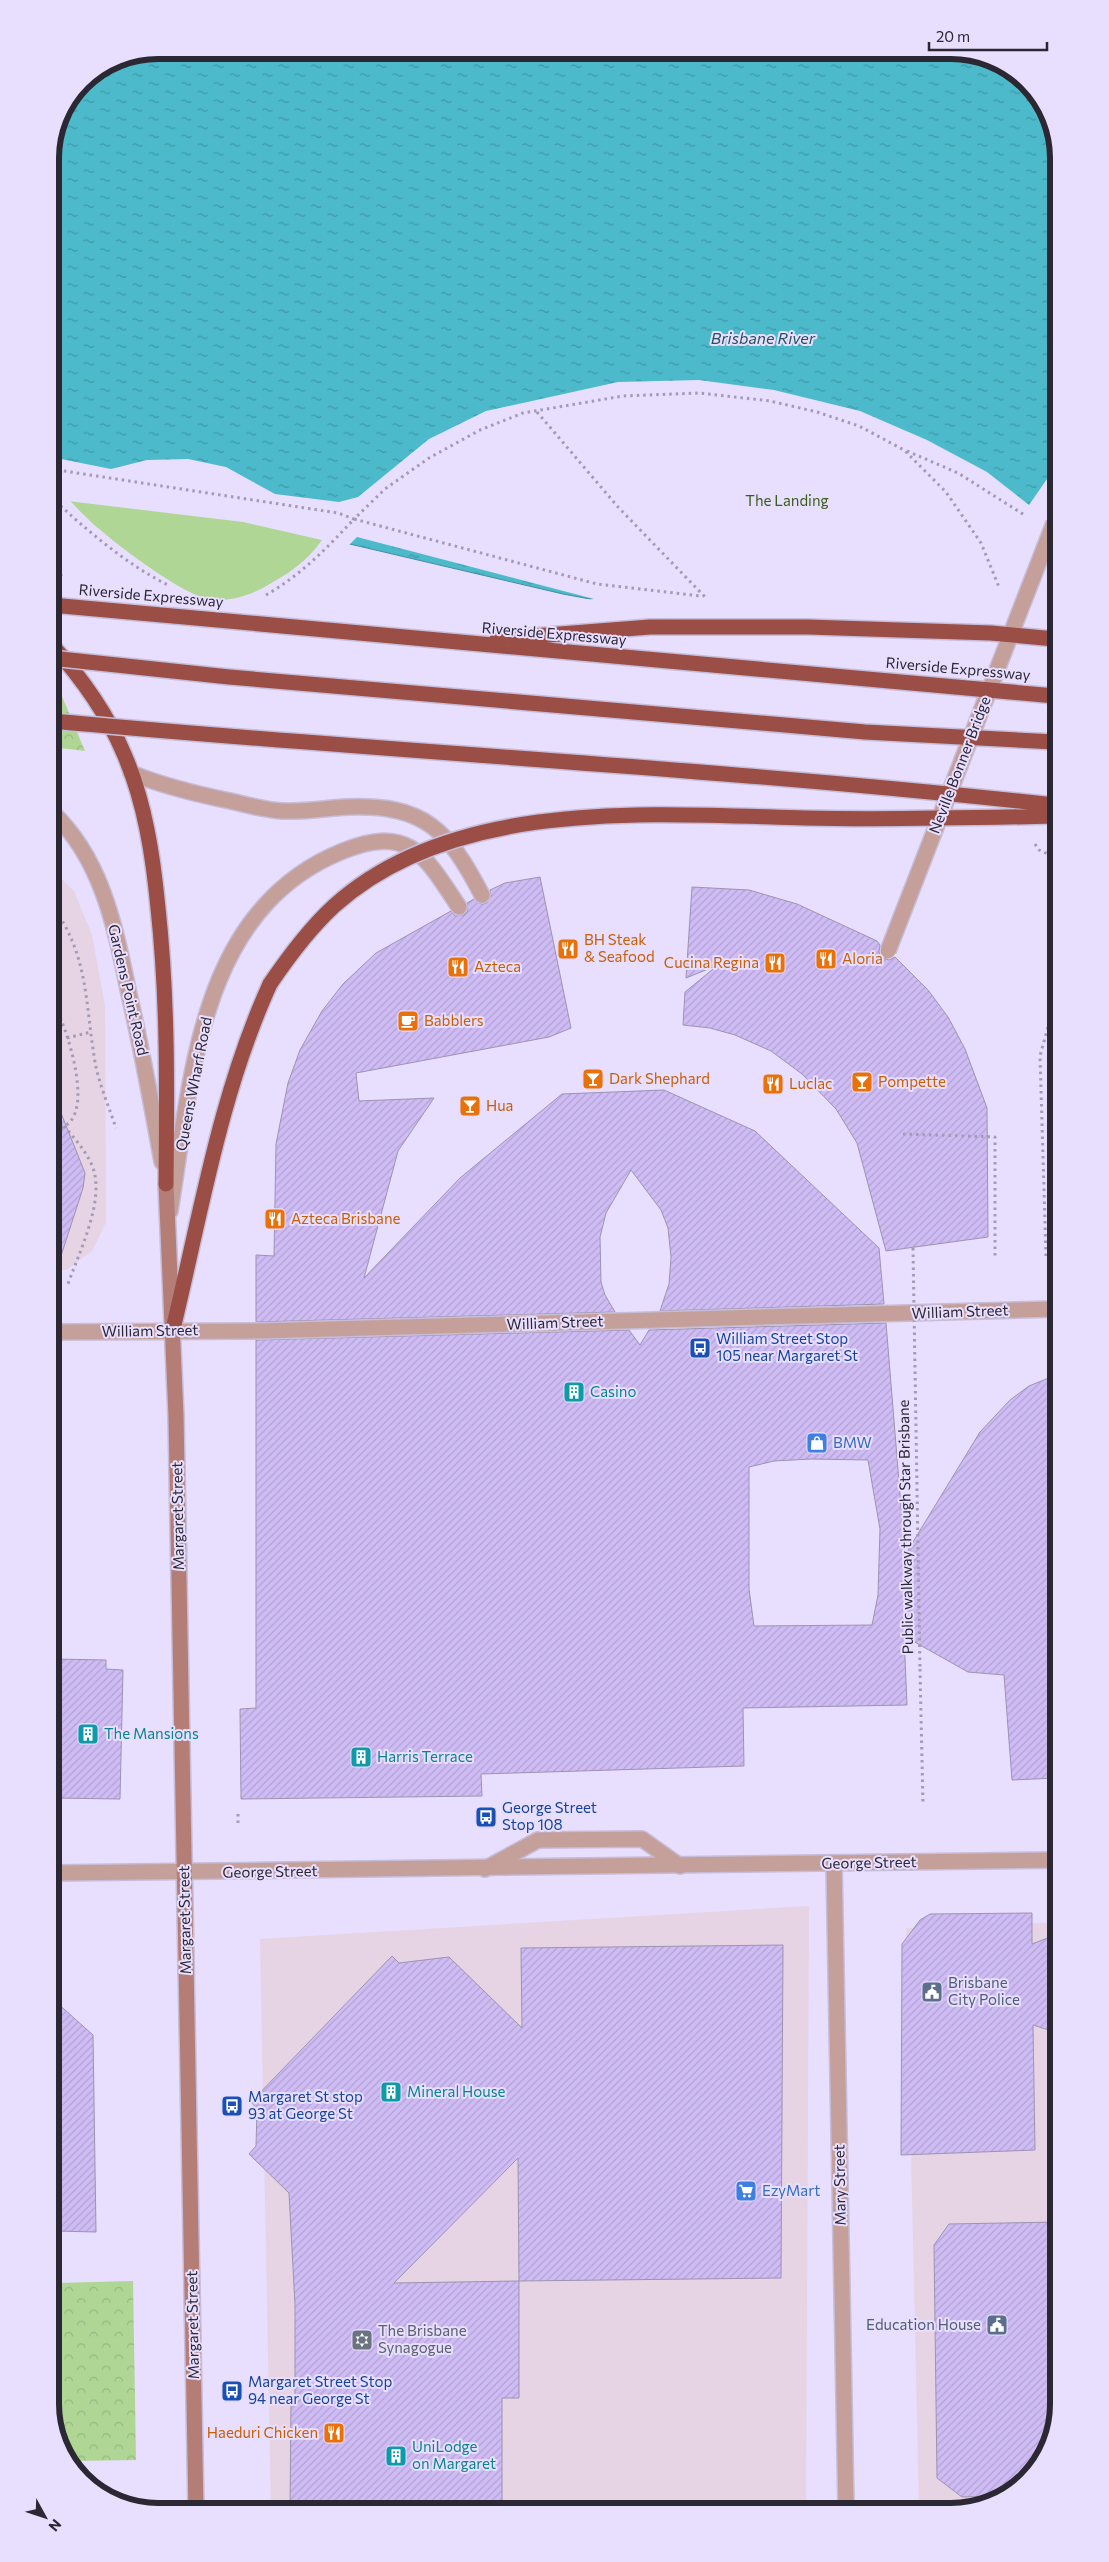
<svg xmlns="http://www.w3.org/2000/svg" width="1109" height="2562" viewBox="0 0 1109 2562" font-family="Commissioner,sans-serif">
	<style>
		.commercial { fill: #e6d3e4 }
		.park { fill: url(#park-crowns) }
		.garden { fill: #afd695 }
		.water { fill: url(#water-ripples); stroke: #428e9d }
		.pier { fill: #e8defe }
		.building { fill: url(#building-hatch); stroke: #9d93b1; fill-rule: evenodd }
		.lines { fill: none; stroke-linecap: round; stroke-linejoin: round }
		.service-casing { stroke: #c6bdd9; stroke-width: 18 }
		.minor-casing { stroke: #c6bdd9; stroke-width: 18 }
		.tertiary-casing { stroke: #c6bdd9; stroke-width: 18 }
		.secondary-casing { stroke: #c6bdd9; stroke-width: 18 }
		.motorway-casing { stroke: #c6bdd9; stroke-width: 18 }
		.path { stroke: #a39bb4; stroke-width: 3; stroke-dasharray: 2.5 4; stroke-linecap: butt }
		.service { stroke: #c59f9a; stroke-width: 15 }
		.minor { stroke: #c59f9a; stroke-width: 15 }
		.tertiary { stroke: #c59f9a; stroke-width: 15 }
		.secondary { stroke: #b47d76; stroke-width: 15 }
		.motorway { stroke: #9a4e46; stroke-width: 15 }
		.pedestrian-bridge-casing { stroke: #c6bdd9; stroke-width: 18; stroke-linecap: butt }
		.motorway-bridge-casing { stroke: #c6bdd9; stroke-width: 18; stroke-linecap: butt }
		.path-bridge { stroke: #a39bb4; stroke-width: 3; stroke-dasharray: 2.5 4; stroke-linecap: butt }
		.pedestrian-bridge { stroke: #c59f9a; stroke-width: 15 }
		.motorway-bridge { stroke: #9a4e46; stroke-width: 15 }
		.labels { text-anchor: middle; stroke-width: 4; stroke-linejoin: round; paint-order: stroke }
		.park-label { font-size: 15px; fill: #395e1a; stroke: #e8defe }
		.street-label { font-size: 15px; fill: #2b2733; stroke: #e8defe }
		.food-label { font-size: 15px; fill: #c56008; stroke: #e8defe; text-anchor: start }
		.transit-label { font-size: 15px; fill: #164399; stroke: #e8defe; text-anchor: start }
		.culture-label { font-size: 15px; fill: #0d838f; stroke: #e8defe; text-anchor: start }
		.shop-label { font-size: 15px; fill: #366cbe; stroke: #e8defe; text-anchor: start }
		.service-label { font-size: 15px; fill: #4e5e75; stroke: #e8defe; text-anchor: start }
		.worship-label { font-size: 15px; fill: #5b616d; stroke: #e8defe; text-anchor: start }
		.water-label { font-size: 16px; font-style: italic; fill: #24545b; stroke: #e8defe }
		.rim { fill: none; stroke: #2b2733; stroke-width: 6 }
	</style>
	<defs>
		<pattern id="park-crowns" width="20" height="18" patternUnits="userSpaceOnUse" patternTransform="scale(1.25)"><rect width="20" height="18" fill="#afd695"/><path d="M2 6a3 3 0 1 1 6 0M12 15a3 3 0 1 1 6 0" fill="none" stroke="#97b881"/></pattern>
		<pattern id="water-ripples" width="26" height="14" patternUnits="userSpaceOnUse" patternTransform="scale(1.25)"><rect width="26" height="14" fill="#4cbacb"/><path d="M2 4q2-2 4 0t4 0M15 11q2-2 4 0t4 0" fill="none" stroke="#3f97a5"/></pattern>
		<pattern id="building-hatch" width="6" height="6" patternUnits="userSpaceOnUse" patternTransform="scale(1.25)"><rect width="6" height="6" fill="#cfbcf5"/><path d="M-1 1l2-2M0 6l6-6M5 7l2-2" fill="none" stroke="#b2a2d2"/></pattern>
	</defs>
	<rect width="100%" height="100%" fill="#e8defe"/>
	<path class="commercial" d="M52 869 74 891 92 935 105 1006 106 1222 92 1251 66 1270H53Z
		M809 1906 806 2508 271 2511 260 1939Z
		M1058 1922 1059 2404 1037 2470 986 2506 919 2507 906 1928Z"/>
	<path class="park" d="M51 682 61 694 85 751 52 747Z
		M133 2281 136 2460 72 2461 56 2439 55 2283Z"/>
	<path class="garden" d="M52 481 326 534C313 555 295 570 273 582 254 594 231 603 209 599 182 595 110 540 89 520 76 508 64 494 52 481Z"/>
	<path class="water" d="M158 50H958L1017 72 1053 123 1055 735 799 638 563 594 243 519 51 496 50 151 58 116 82 81 117 58Z"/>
	<path class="pier" d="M699 380 774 390 860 411 927 440 987 472 1029 505 1047 479 1054 483 1055 737 982 714 798 641 582 600 594 599 357 537 348 546 243 522 51 499V457L111 469 147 460 188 459 226 467 275 494 339 502 358 497 429 439 486 411 618 382Z"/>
	<path class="building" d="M540 877 571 1028 549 1037 356 1073 359 1101 434 1098 398 1151 364 1278 460 1178 562 1094 664 1090 755 1131 879 1248 884 1304 660 1311 669 1284 671 1257 668 1228 661 1210 631 1170 606 1213 600 1237 601 1282 605 1295 615 1312 256 1322V1255L274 1256 276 1144 288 1083 300 1050 322 1011 343 984 376 953 451 911 455 916 464 915 468 911 467 903 474 899 481 904 487 903 491 896 490 890 505 883Z
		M692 887 749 890 797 904 877 941 880 945 879 952 881 957 889 960 895 957 928 990 948 1017 965 1049 987 1108 988 1237 886 1251 857 1143 836 1109 802 1074 771 1051 735 1035 710 1028 683 1025 685 992 718 965 686 978Z
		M52 1098H55L85 1173 83 1188 59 1262 53 1261Z
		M886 1323 905 1555 980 1432 1010 1400 1029 1386 1056 1375 1057 1778 1012 1780 1004 1675 968 1672 904 1636 907 1705 743 1708 744 1766 481 1774 482 1796 241 1799 240 1709 256 1708V1340L629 1330 640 1345 649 1330ZM811 1459 868 1460 880 1529 878 1595 872 1625 754 1626 749 1589V1467L774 1461Z
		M54 1659 106 1660V1669L123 1670 120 1799 54 1798Z
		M1032 1913V1944L1058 1934V2033L1033 2025 1035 2150 901 2155 902 1944 920 1920 930 1914Z
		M783 1945 781 2278 519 2281V2398H502V2509L290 2511 291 2402H295V2305L289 2193 249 2154 256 2146 257 2109 251 2102 392 1956 399 1963 449 1957 522 2028 521 1948ZM518 2158 519 2281 394 2283Z
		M55 2001 93 2035 96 2232 55 2231Z
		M1059 2222V2404L1037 2470 999 2496 962 2497 937 2478 934 2245 949 2224Z"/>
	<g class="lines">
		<g class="service-casing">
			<path id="service" d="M131 773C163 786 196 794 230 801 247 805 265 810 282 811 304 812 326 808 347 807 425 804 448 830 482 895
				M170 1211C192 1079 198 909 343 851 410 824 425 856 459 907
				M485 1869 538 1840 642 1839 680 1866"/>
		</g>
		<g class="minor-casing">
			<path id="minor" d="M52 812C103 860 115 928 129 994 142 1050 152 1106 162 1162"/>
		</g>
		<g class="tertiary-casing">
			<path id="tertiary" d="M53 1332 259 1331 1056 1309
				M834 1863 846 2507
				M54 1873 1058 1860"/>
		</g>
		<g class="secondary-casing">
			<path id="secondary" d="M166 1184 176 1416 196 2511"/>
		</g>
		<g class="motorway-casing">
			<path id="motorway" d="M51 644C81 677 107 713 124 754 145 802 153 856 158 908 168 1000 167 1092 166 1184
				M173 1329C201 1213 220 1094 270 984"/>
		</g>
		<path class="path" d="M537 412 618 507 705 597
			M907 451 958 473 1026 516
			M51 469 338 513 354 519 385 489 429 458 480 430 523 413 623 396 700 393 770 401 817 412 859 426 904 450 946 492 981 543 999 587
			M51 497C84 528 127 565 168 585
			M51 565 63 577
			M266 595C301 575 327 548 354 519L597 584 701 596
			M1035 844 1039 850 1055 857
			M52 905C89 956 85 1003 95 1062 99 1084 109 1107 116 1128
			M52 1000C66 1024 102 1128 53 1129
			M67 1038 91 1032
			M64 1126C75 1139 87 1152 93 1168 105 1202 78 1254 67 1287
			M903 1134 995 1137V1257
			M1046 1256 1040 1056 1056 998
			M920 1669 923 1805
			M238 1823V1812"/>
		<use href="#service" class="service"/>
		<use href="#minor" class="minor"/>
		<use href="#tertiary" class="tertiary"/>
		<use href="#secondary" class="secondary"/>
		<use href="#motorway" class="motorway"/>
		<g class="pedestrian-bridge-casing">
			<path id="pedestrian-bridge" d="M888 951 1054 523"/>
		</g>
		<g class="motorway-bridge-casing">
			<path id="motorway-bridge" d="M51 605 1055 696
				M497 639 650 627H808L991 633 1055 639
				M51 658 229 677 865 732 1055 742
				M52 721C386 752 721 768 1055 805
				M270 984C289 956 309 929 334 906 454 797 655 814 805 818 889 820 972 818 1055 816"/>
		</g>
		<path class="path-bridge" d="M913 1248 920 1669"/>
		<use href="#pedestrian-bridge" class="pedestrian-bridge"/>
		<use href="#motorway-bridge" class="motorway-bridge"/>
	</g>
	<defs>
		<g id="restaurant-square" transform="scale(1.125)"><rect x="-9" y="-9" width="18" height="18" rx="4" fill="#e8710a" stroke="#e8defe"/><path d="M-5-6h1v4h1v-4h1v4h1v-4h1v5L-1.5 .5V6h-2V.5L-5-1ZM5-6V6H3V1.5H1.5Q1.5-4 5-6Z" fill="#fff"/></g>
		<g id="cafe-square" transform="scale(1.125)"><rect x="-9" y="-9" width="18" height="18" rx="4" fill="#e8710a" stroke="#e8defe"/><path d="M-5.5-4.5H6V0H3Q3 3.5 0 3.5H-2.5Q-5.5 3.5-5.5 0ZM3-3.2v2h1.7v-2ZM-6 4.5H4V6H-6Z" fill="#fff"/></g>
		<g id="bar-square" transform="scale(1.125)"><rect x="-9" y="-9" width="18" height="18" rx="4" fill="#e8710a" stroke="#e8defe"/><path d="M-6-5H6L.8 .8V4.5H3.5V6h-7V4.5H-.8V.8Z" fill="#fff"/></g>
		<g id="bus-square" transform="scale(1.125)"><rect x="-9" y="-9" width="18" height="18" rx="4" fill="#1a4fb4" stroke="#e8defe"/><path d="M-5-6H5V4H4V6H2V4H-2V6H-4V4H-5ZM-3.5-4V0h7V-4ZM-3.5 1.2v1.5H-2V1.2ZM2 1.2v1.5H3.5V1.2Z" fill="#fff"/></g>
		<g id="building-square" transform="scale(1.125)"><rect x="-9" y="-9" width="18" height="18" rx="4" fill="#0f9aa8" stroke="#e8defe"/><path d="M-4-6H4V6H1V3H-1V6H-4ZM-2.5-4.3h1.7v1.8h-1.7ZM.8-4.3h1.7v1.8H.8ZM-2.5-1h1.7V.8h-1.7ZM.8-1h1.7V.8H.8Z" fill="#fff"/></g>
		<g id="shop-square" transform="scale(1.125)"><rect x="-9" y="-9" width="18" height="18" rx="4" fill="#3f7fe0" stroke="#e8defe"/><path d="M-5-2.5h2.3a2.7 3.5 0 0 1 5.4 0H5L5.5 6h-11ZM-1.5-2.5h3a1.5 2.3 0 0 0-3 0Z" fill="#fff"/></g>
		<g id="civic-square" transform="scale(1.125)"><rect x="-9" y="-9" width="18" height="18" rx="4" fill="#5c6f8a" stroke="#e8defe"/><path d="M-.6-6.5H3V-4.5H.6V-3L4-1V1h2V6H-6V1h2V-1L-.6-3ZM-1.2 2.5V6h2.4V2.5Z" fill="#fff"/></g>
		<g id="supermarket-square" transform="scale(1.125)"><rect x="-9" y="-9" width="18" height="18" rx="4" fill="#3f7fe0" stroke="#e8defe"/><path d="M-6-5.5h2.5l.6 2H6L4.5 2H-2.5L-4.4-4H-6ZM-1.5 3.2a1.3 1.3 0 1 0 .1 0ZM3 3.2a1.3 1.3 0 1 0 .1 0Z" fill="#fff"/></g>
		<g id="synagogue-square" transform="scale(1.125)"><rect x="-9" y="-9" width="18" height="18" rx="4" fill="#6b7280" stroke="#e8defe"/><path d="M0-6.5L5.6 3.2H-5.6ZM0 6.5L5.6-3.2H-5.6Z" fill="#fff"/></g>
	</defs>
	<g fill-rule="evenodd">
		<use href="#restaurant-square" x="568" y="949"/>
		<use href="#restaurant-square" x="826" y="959"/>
		<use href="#restaurant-square" x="775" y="963"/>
		<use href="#restaurant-square" x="458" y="967"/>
		<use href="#cafe-square" x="408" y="1021"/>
		<use href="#bar-square" x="593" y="1079"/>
		<use href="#bar-square" x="862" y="1082"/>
		<use href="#restaurant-square" x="773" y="1084"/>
		<use href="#bar-square" x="470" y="1106"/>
		<use href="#restaurant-square" x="275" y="1219"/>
		<use href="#bus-square" x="700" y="1348"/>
		<use href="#building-square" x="574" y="1392"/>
		<use href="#shop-square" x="817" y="1443"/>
		<use href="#building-square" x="88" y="1734"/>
		<use href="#building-square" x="361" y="1757"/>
		<use href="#bus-square" x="486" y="1817"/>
		<use href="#civic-square" x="932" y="1992"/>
		<use href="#building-square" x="391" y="2092"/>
		<use href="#bus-square" x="232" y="2106"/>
		<use href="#supermarket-square" x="746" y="2191"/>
		<use href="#civic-square" x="997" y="2325"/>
		<use href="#synagogue-square" x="362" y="2340"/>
		<use href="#bus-square" x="232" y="2391"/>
		<use href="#restaurant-square" x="334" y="2433"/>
		<use href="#building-square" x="396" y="2456"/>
	</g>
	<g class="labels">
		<g class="park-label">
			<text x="787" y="506">The Landing</text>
		</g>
		<g class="street-label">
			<text transform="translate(151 596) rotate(5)" y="5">Riverside Expressway</text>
			<text transform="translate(554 634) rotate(5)" y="5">Riverside Expressway</text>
			<text transform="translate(958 669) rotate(5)" y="5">Riverside Expressway</text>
			<text transform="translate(960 765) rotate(-69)" y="5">Neville Bonner Bridge</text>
			<text transform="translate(128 990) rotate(77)" y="5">Gardens Point Road</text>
			<text transform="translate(194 1084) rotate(-79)" y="5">Queens Wharf Road</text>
			<text transform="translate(960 1312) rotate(-2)" y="5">William Street</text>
			<text transform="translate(555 1323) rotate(-2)" y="5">William Street</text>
			<text transform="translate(150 1331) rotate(-1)" y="5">William Street</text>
			<text transform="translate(178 1516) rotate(-91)" y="5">Margaret Street</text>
			<text transform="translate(906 1527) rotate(-91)" y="5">Public walkway through Star Brisbane</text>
			<text transform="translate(869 1863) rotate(-1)" y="5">George Street</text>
			<text transform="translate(270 1872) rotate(-1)" y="5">George Street</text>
			<text transform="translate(185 1920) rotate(-91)" y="5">Margaret Street</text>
			<text transform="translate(840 2185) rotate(-91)" y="5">Mary Street</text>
			<text transform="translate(193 2325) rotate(-91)" y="5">Margaret Street</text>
		</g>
		<g class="food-label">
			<text x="584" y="945">BH Steak<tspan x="584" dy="17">&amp; Seafood</tspan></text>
			<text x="842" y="964">Aloria</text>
			<text x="759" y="968" text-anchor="end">Cucina Regina</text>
			<text x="474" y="972">Azteca</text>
			<text x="424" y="1026">Babblers</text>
			<text x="609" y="1084">Dark Shephard</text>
			<text x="878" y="1087">Pompette</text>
			<text x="789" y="1089">Luclac</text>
			<text x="486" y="1111">Hua</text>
			<text x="291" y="1224">Azteca Brisbane</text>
			<text x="318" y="2438" text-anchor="end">Haeduri Chicken</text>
		</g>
		<g class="transit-label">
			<text x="716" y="1344">William Street Stop<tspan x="716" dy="17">105 near Margaret St</tspan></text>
			<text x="502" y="1813">George Street<tspan x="502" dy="17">Stop 108</tspan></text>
			<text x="248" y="2102">Margaret St stop<tspan x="248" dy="17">93 at George St</tspan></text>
			<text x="248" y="2387">Margaret Street Stop<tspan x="248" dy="17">94 near George St</tspan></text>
		</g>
		<g class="culture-label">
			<text x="590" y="1397">Casino</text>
			<text x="104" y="1739">The Mansions</text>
			<text x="377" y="1762">Harris Terrace</text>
			<text x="407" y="2097">Mineral House</text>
			<text x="412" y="2452">UniLodge<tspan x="412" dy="17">on Margaret</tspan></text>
		</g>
		<g class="shop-label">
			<text x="833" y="1448">BMW</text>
			<text x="762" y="2196">EzyMart</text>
		</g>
		<g class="service-label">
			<text x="948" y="1988">Brisbane<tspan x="948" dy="17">City Police</tspan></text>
			<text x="981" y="2330" text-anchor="end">Education House</text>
		</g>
		<g class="worship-label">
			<text x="378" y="2336">The Brisbane<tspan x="378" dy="17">Synagogue</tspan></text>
		</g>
		<g class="water-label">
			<text x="763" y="344">Brisbane River</text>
		</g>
	</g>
	<path d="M0 0H1109V2562H0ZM158 59H951A99 99 0 0 1 1050 158V2404A99 99 0 0 1 951 2503H158A99 99 0 0 1 59 2404V158A99 99 0 0 1 158 59Z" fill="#e8defe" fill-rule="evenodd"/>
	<path class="rim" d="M158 59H951A99 99 0 0 1 1050 158V2404A99 99 0 0 1 951 2503H158A99 99 0 0 1 59 2404V158A99 99 0 0 1 158 59Z"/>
	<g transform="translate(45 2517) rotate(130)" stroke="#e8defe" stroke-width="4" paint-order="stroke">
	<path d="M0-4L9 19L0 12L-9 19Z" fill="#2b2733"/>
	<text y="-8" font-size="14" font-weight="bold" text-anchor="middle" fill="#2b2733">N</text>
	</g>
	<path d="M929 42v8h118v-8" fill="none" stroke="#2b2733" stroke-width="2.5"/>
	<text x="936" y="42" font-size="15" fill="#2b2733" stroke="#e8defe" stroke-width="4" paint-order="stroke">20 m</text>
</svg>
